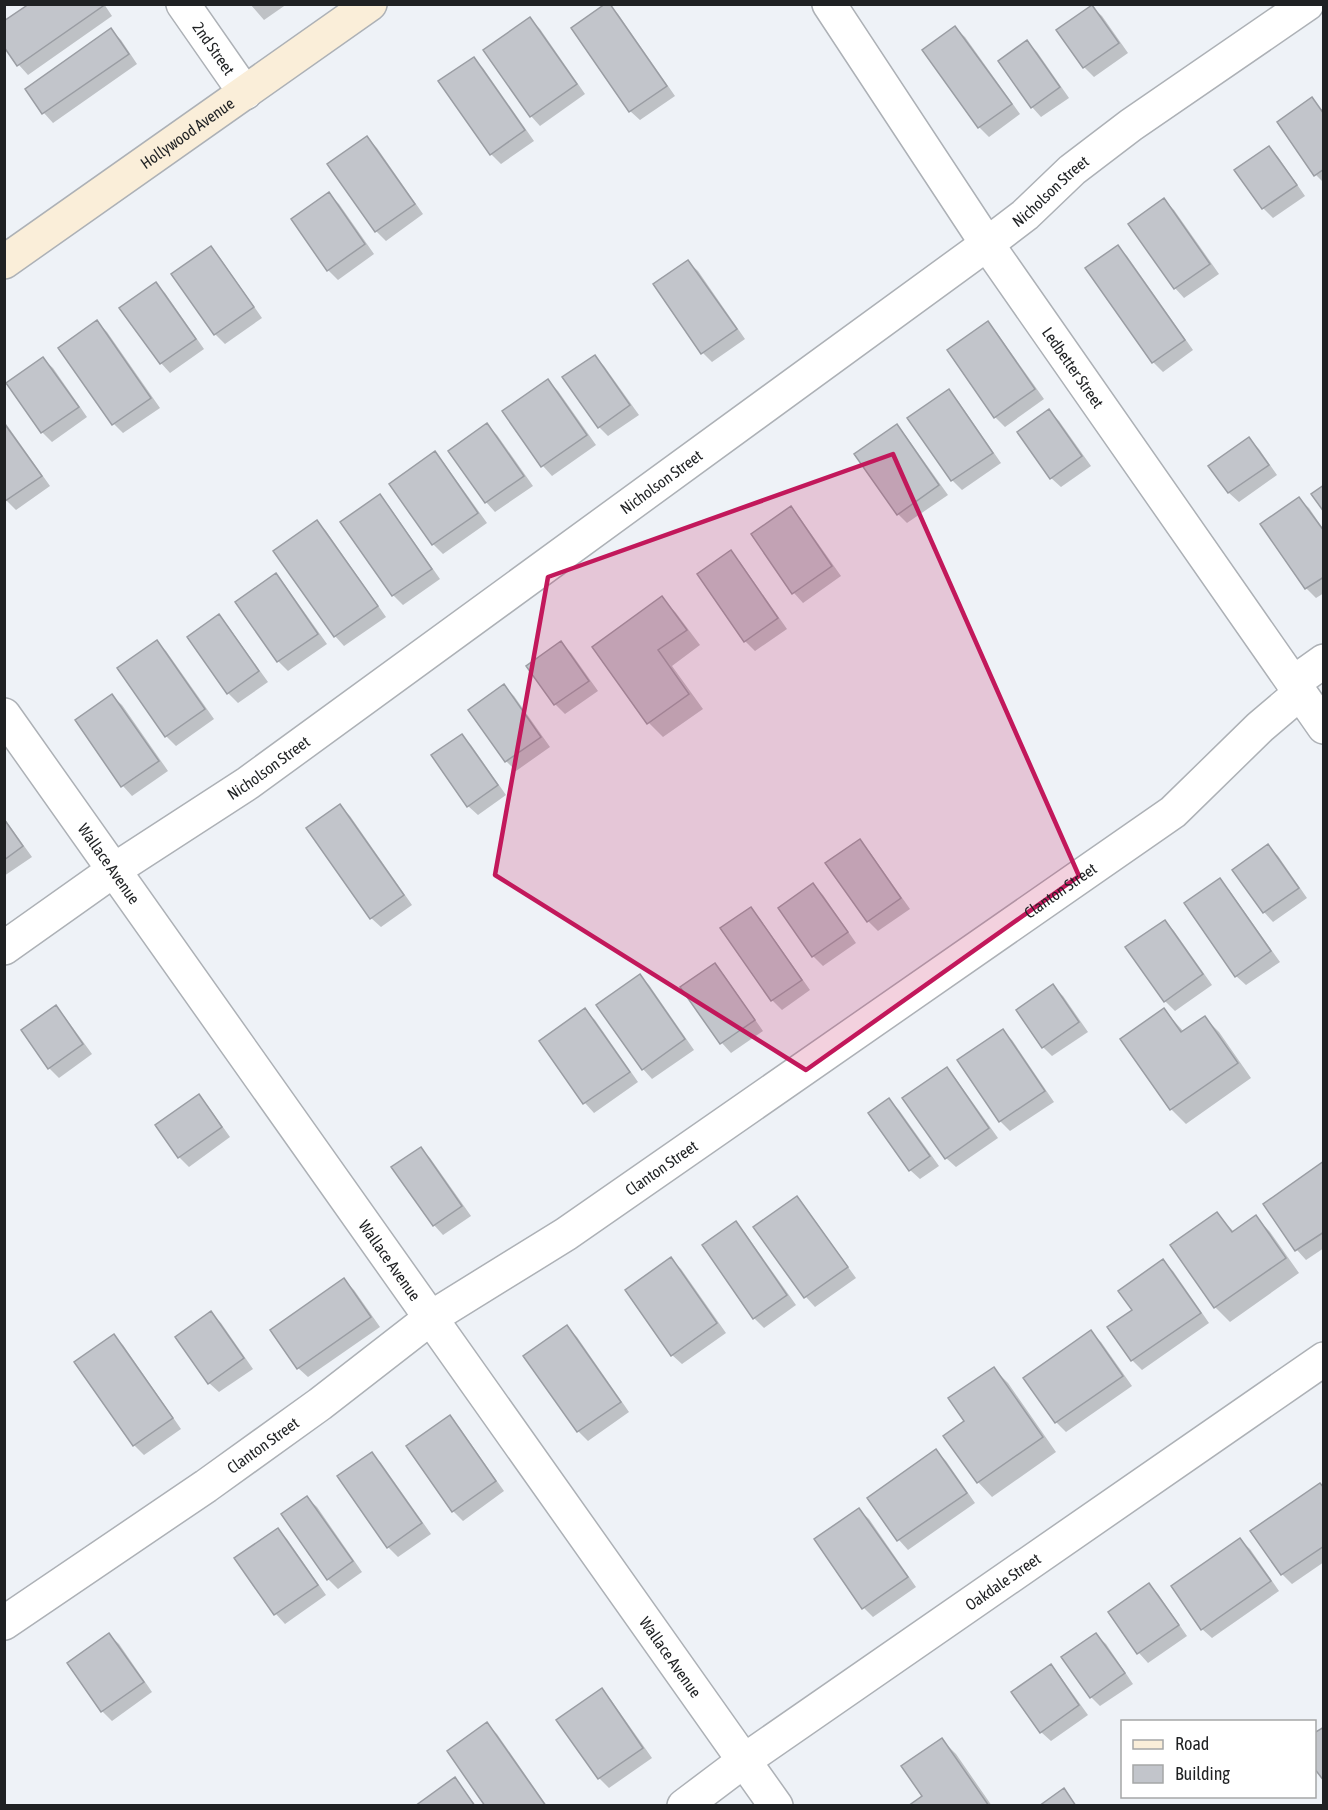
<svg xmlns="http://www.w3.org/2000/svg" width="1328" height="1810" viewBox="0 0 1328 1810" font-family="'Asap Condensed',sans-serif">
	<style>
		.shadow { fill: #0003 }
		.building { fill: #c2c5cb; stroke: #9a9da3; stroke-width: 1.5 }
		.lines { fill: none; stroke-linecap: round; stroke-linejoin: round }
		.minor-casing { stroke: #adb1b6; stroke-width: 36 }
		.secondary-casing { stroke: #adb1b6; stroke-width: 36 }
		.minor { stroke: #fff; stroke-width: 33 }
		.secondary { stroke: #faeed9; stroke-width: 33 }
		.marked { fill: #c2185b; fill-opacity: 0.2; stroke: #c2185b; stroke-width: 4.5; stroke-linejoin: round }
		.labels { text-anchor: middle; stroke-width: 4.5; stroke-linejoin: round; paint-order: stroke }
		.street-label { font-size: 16px; fill: #1f2123; stroke: #fff }
	</style>
	<rect width="100%" height="100%" fill="#eef2f7"/>
	<path class="shadow" d="M31 4H104L112 16 28 75 19 65Z
		M250 4H287L264 20Z
		M608 4 618 14 675 96 640 120 630 111Z
		M1092 7 1102 16 1128 53 1094 77 1084 67 1058 30Z
		M530 19 540 29 585 94 540 126 531 116Z
		M955 28 965 37 1020 114 989 137 979 127 924 50Z
		M111 30 121 40 137 64 53 123 44 113 27 89Z
		M1027 42 1037 52 1069 98 1041 117 1032 107Z
		M474 59 483 68 534 141 501 164 491 154Z
		M1312 99 1324 112V183L1316 175Z
		M367 138 377 148 423 214 386 241 376 231Z
		M1269 148 1278 157 1305 196 1273 218 1263 208 1236 170Z
		M329 194 339 204 374 254 338 280 328 270Z
		M1164 200 1174 210 1219 274 1184 298 1175 288 1130 224Z
		M1118 247 1127 256 1193 350 1163 372 1153 362Z
		M211 248 220 258 262 318 225 344 215 334 173 274Z
		M688 262 698 271 745 339 712 362 703 353Z
		M155 284 165 293 204 349 170 373 161 363Z
		M97 322 107 332 160 408 123 433 114 424Z
		M988 323 997 333 1044 399 1005 427 995 417 949 351Z
		M595 357 604 366 639 415 608 436 599 427Z
		M43 359 53 368 87 417 52 442 42 432 8 383Z
		M548 381 558 391 596 445 552 476 543 466 504 412Z
		M949 391 958 401 1001 463 962 490 952 480 909 418Z
		M1049 411 1059 421 1091 466 1061 487 1051 478Z
		M4 421 50 486 16 510 4 498Z
		M487 425 497 435 533 486 495 512 486 502Z
		M897 426 906 436 948 495 907 523 898 514Z
		M1249 439 1259 449 1277 475 1239 502 1229 493 1210 466Z
		M435 453 444 463 487 523 443 554 433 544 391 484Z
		M380 496 389 506 440 579 403 605 393 595 342 523Z
		M1299 499 1309 508 1324 530V593L1316 598 1306 588 1262 525Z
		M790 508 800 518 841 576 803 603 794 593 753 535Z
		M317 522 326 531 386 617 344 646 335 636Z
		M731 552 740 562 787 629 755 651 745 641 699 575Z
		M276 575 285 585 327 644 288 671 278 661 237 602Z
		M662 598 676 613 700 645 672 666 703 709 663 737 649 723Z
		M219 616 228 626 268 682 238 703 228 693Z
		M156 642 166 651 214 719 176 746 166 736 119 668Z
		M561 643 571 653 598 691 565 714 555 704 528 666Z
		M504 686 514 696 550 747 516 771 506 761Z
		M112 696 122 705 168 771 132 796 123 786 77 721Z
		M462 736 471 745 506 795 478 815 468 806Z
		M340 806 350 816 412 905 381 927 371 918Z
		M4 818 32 857 4 876Z
		M859 841 869 851 910 909 878 931 868 921 828 864Z
		M1268 846 1278 856 1307 898 1273 922 1264 912Z
		M1220 880 1229 890 1280 962 1246 985 1236 976Z
		M813 885 823 895 856 943 823 966 813 956Z
		M751 909 760 919 810 990 782 1010 772 1000Z
		M1165 921 1174 931 1212 985 1175 1011 1165 1001Z
		M715 965 724 975 763 1031 731 1053 722 1043 682 988Z
		M640 976 649 985 694 1050 652 1079 643 1069Z
		M1053 986 1063 996 1088 1032 1052 1056 1043 1047Z
		M56 1007 65 1017 92 1054 59 1078 49 1068Z
		M585 1010 595 1020 638 1082 594 1113 585 1103 541 1041Z
		M1164 1010 1184 1032 1205 1018 1219 1032 1251 1078 1186 1124 1171 1109Z
		M1002 1031 1012 1040 1054 1102 1010 1131 1000 1121 959 1060Z
		M947 1069 956 1079 998 1138 956 1167 946 1158Z
		M199 1096 208 1106 230 1137 189 1167 179 1157Z
		M889 1100 899 1110 939 1166 920 1179 910 1170Z
		M421 1149 430 1158 471 1216 443 1235 434 1225Z
		M1324 1163V1248L1306 1260 1297 1250 1265 1205Z
		M796 1198 806 1208 856 1278 815 1307 806 1297 755 1227Z
		M1217 1214 1234 1232 1256 1217 1270 1232 1299 1273 1230 1322 1215 1307 1172 1245Z
		M736 1223 745 1233 796 1305 764 1328 754 1318Z
		M671 1259 681 1269 726 1333 682 1364 672 1355Z
		M1163 1261 1173 1271 1209 1323 1142 1370 1132 1360 1110 1328 1134 1311Z
		M344 1280 354 1290 380 1327 308 1377 298 1368Z
		M211 1313 221 1323 253 1369 219 1392 209 1383Z
		M567 1327 577 1337 629 1412 588 1441 578 1431 525 1356Z
		M1091 1332 1101 1342 1132 1386 1066 1432 1056 1422Z
		M113 1336 123 1345 181 1429 144 1455 134 1445 76 1362Z
		M993 1368 1008 1383 1056 1452 992 1497 978 1482 966 1421Z
		M450 1417 459 1427 504 1491 463 1521 453 1511Z
		M936 1451 946 1461 975 1503 908 1550 899 1540 869 1498Z
		M372 1454 381 1463 431 1534 398 1557 388 1547Z
		M1324 1488V1562L1292 1584 1282 1574 1252 1532Z
		M307 1498 317 1507 362 1572 338 1589 328 1579Z
		M859 1510 869 1519 916 1587 873 1617 864 1608Z
		M277 1530 287 1539 326 1595 285 1624 276 1614 237 1558Z
		M1240 1540 1250 1549 1279 1591 1212 1638 1202 1629Z
		M1149 1585 1158 1594 1187 1636 1148 1663 1139 1653 1110 1612Z
		M109 1635 119 1644 152 1692 112 1721 102 1711Z
		M1096 1635 1106 1644 1133 1684 1100 1706 1091 1697Z
		M1051 1666 1060 1676 1088 1715 1051 1741 1041 1732Z
		M601 1690 611 1700 652 1758 609 1788 599 1778 558 1720Z
		M487 1724 497 1734 547 1806H487Z
		M942 1740 956 1754 992 1806H911L924 1796Z
		M455 1779 476 1806H418Z"/>
	<path class="building" d="M29 4H102L103 6 17 66 4 47V21Z
		M605 4H610L667 86 629 112 571 28Z
		M1092 5 1119 43 1083 68 1056 30Z
		M530 17 577 84 530 117 483 50Z
		M955 26 1012 104 978 128 922 50Z
		M111 28 129 54 42 114 25 89Z
		M1027 40 1060 87 1031 108 998 61Z
		M474 57 525 130 490 155 438 81Z
		M1312 97 1324 114V169L1314 176 1277 122Z
		M367 136 415 204 375 232 327 164Z
		M1269 146 1297 185 1262 209 1234 170Z
		M329 192 365 244 327 271 291 219Z
		M1164 198 1210 264 1174 289 1128 224Z
		M1118 245 1185 340 1152 363 1085 268Z
		M211 246 254 307 214 335 171 274Z
		M688 260 737 329 701 354 653 284Z
		M156 282 196 339 160 364 119 308Z
		M97 320 151 398 112 425 58 348Z
		M988 321 1035 389 994 418 947 350Z
		M595 355 630 405 598 428 562 377Z
		M43 357 79 407 41 433 6 383Z
		M548 379 587 435 541 467 502 411Z
		M949 389 993 453 951 481 907 418Z
		M1049 409 1082 456 1050 479 1017 432Z
		M4 423 42 476 5 501 4 500Z
		M487 423 524 476 485 503 448 451Z
		M897 424 939 485 897 515 854 454Z
		M1249 437 1269 465 1228 493 1208 466Z
		M435 451 478 513 432 545 389 484Z
		M1324 485V512L1311 494Z
		M380 494 432 569 392 596 340 522Z
		M1299 497 1324 531V577L1305 589 1260 524Z
		M791 506 832 566 792 594 751 534Z
		M317 520 378 606 334 637 273 551Z
		M731 550 778 618 744 642 697 574Z
		M276 573 318 634 277 662 235 602Z
		M662 596 687 630 658 650 689 694 647 724 592 647Z
		M219 614 259 671 227 694 187 637Z
		M157 640 205 709 165 737 117 668Z
		M561 641 589 681 554 705 526 666Z
		M504 684 541 737 505 762 468 710Z
		M112 694 159 761 121 787 75 720Z
		M462 734 498 785 467 807 431 755Z
		M340 804 404 895 370 919 306 828Z
		M4 819 23 846 4 860Z
		M860 839 901 898 867 922 825 863Z
		M1268 844 1299 888 1263 913 1232 870Z
		M1220 878 1271 951 1235 977 1184 903Z
		M813 883 848 932 812 957 778 908Z
		M751 907 802 980 771 1001 720 928Z
		M1165 920 1203 974 1164 1002 1125 947Z
		M715 963 755 1020 720 1044 680 987Z
		M640 974 685 1039 642 1070 596 1005Z
		M1053 984 1079 1022 1042 1048 1016 1010Z
		M56 1005 83 1044 48 1069 21 1030Z
		M585 1008 630 1072 583 1104 539 1041Z
		M1164 1008 1181 1032 1205 1016 1238 1063 1170 1110 1120 1039Z
		M1003 1029 1045 1091 999 1122 957 1060Z
		M947 1067 989 1128 945 1159 902 1098Z
		M199 1094 222 1127 178 1158 155 1125Z
		M889 1098 930 1156 909 1171 868 1113Z
		M421 1147 462 1206 433 1226 391 1167Z
		M1324 1161V1232L1295 1251 1263 1204Z
		M797 1196 848 1267 804 1298 753 1227Z
		M1217 1212 1232 1232 1256 1215 1286 1258 1214 1308 1170 1245Z
		M736 1221 787 1295 753 1319 702 1245Z
		M671 1257 717 1323 671 1356 625 1290Z
		M1163 1259 1201 1313 1131 1361 1107 1327 1132 1310 1118 1291Z
		M344 1278 371 1317 297 1369 270 1330Z
		M211 1311 244 1358 208 1384 175 1337Z
		M567 1325 621 1402 577 1432 523 1356Z
		M1091 1330 1123 1376 1055 1423 1023 1378Z
		M114 1334 173 1418 133 1446 74 1362Z
		M994 1367 1043 1437 977 1483 943 1436 964 1421 948 1398Z
		M450 1415 496 1481 452 1512 406 1446Z
		M936 1449 967 1493 897 1541 867 1498Z
		M372 1452 422 1523 387 1548 337 1476Z
		M1320 1483 1324 1488V1546L1281 1575 1250 1531Z
		M307 1496 353 1561 327 1580 281 1514Z
		M859 1508 908 1577 862 1609 814 1539Z
		M278 1528 318 1585 274 1615 234 1558Z
		M1240 1538 1271 1581 1201 1630 1171 1586Z
		M1149 1583 1179 1625 1137 1654 1108 1612Z
		M109 1633 144 1682 101 1712 67 1663Z
		M1096 1633 1125 1673 1090 1698 1061 1657Z
		M1051 1664 1079 1705 1040 1733 1011 1692Z
		M602 1688 643 1748 598 1779 556 1720Z
		M487 1722 546 1806H485L447 1751Z
		M1324 1727V1781L1314 1768V1733Z
		M942 1738 989 1806H908L922 1796 901 1766Z
		M455 1777 475 1806H415Z
		M1064 1788 1076 1806H1039Z"/>
	<g class="lines">
		<g class="minor-casing">
			<g id="minor">
				<path id="s1" d="M183 4 245 93"/>
				<path id="s2" d="M829 4 987 244 1324 727"/>
				<path d="M1293 683 1324 661"/>
				<path id="s3" d="M4 715 776 1806"/>
				<path id="s4" d="M4 948 114 870 248 783 987 244 1025 215 1072 170 1131 125 1307 4"/>
				<path id="s5" d="M4 1623 206 1486 320 1404 432 1317 566 1234 1173 812 1260 727 1300 693"/>
				<path id="s6" d="M684 1806 745 1760 1324 1359"/>
			</g>
		</g>
		<g class="secondary-casing">
			<g id="secondary">
				<path id="s7" d="M4 262 370 4"/>
			</g>
		</g>
		<use href="#minor" class="minor"/>
		<use href="#secondary" class="secondary"/>
	</g>
	<path class="marked" d="M893 454 1079 876 806 1070 495 875 548 577Z"/>
	<g class="labels">
		<g class="street-label">
			<text dy="6" stroke="none"><textPath href="#s1" startOffset="54">2nd Street</textPath></text>
			<text dy="6" stroke="none"><textPath href="#s7" startOffset="224">Hollywood Avenue</textPath></text>
			<text dy="6" stroke="none"><textPath href="#s4" startOffset="1292">Nicholson Street</textPath></text>
			<text dy="6" stroke="none"><textPath href="#s2" startOffset="438">Ledbetter Street</textPath></text>
			<text dy="6" stroke="none"><textPath href="#s4" startOffset="806">Nicholson Street</textPath></text>
			<text dy="6" stroke="none"><textPath href="#s4" startOffset="320">Nicholson Street</textPath></text>
			<text dy="6" stroke="none"><textPath href="#s3" startOffset="182">Wallace Avenue</textPath></text>
			<text dy="6" stroke="none"><textPath href="#s5" startOffset="1286">Clanton Street</textPath></text>
			<text dy="6" stroke="none"><textPath href="#s5" startOffset="800">Clanton Street</textPath></text>
			<text dy="6" stroke="none"><textPath href="#s3" startOffset="668">Wallace Avenue</textPath></text>
			<text dy="6" stroke="none"><textPath href="#s5" startOffset="314">Clanton Street</textPath></text>
			<text dy="6" stroke="none"><textPath href="#s6" startOffset="390">Oakdale Street</textPath></text>
			<text dy="6" stroke="none"><textPath href="#s3" startOffset="1154">Wallace Avenue</textPath></text>
		</g>
	</g>
	<rect width="1328" height="1810" fill="none" stroke="#1f2123" stroke-width="12"/>
	<rect x="1121" y="1720" width="195" height="78" fill="#ffffff" stroke="#a5a6a7" stroke-width="1.5"/>
	<rect x="1133" y="1740" width="30" height="9" fill="#faeed9" stroke="#a5a6a7" stroke-width="1.5"/>
	<text x="1175" y="1750" font-size="18" fill="#1f2123">Road</text>
	<rect x="1133" y="1765" width="30" height="18" fill="#c2c5cb" stroke="#a5a6a7" stroke-width="1.5"/>
	<text x="1175" y="1780" font-size="18" fill="#1f2123">Building</text>
</svg>
